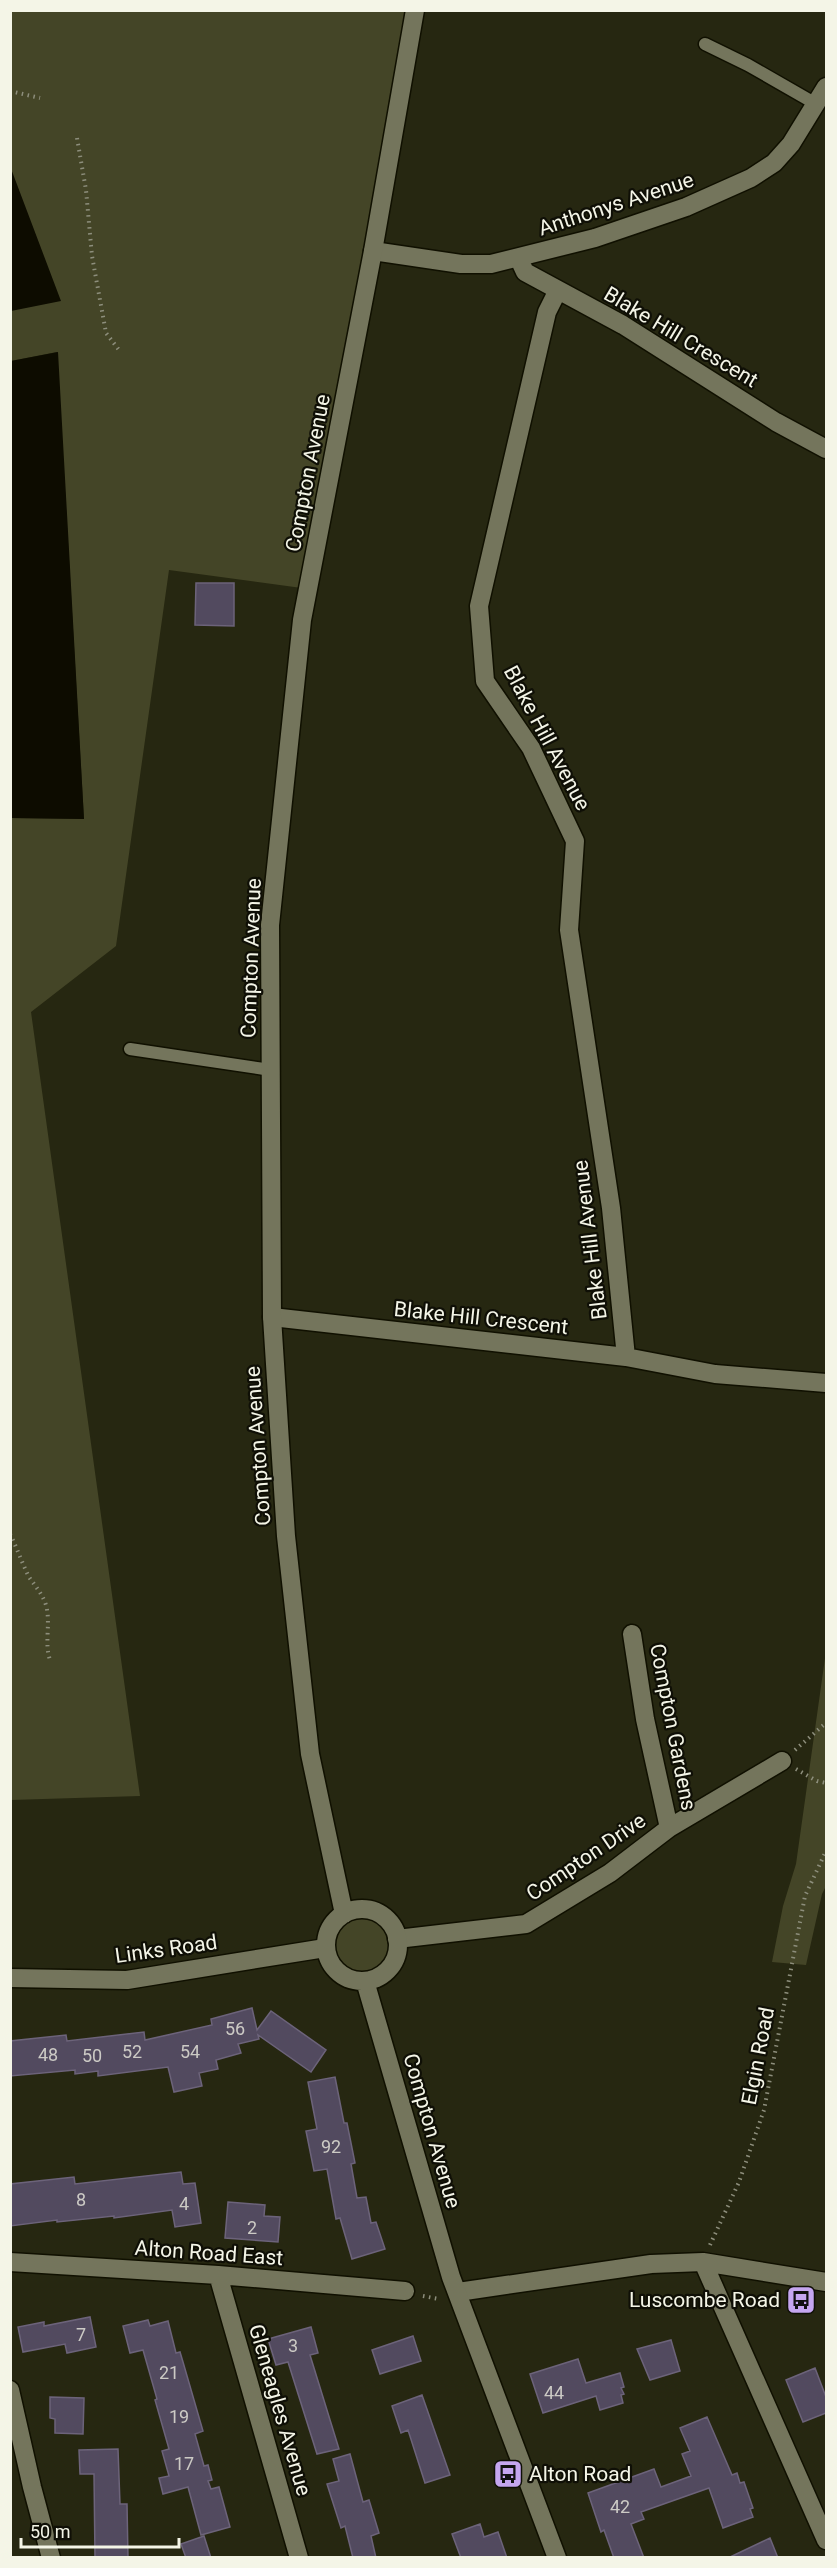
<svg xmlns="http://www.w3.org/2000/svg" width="837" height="2568" viewBox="0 0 837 2568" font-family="Roboto,sans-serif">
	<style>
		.green { fill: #444527 }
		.water { fill: #0d0c00 }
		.building { fill: #524a5f; stroke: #6c637a; stroke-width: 1.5 }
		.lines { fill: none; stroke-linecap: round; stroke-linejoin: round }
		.lane-casing { stroke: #101000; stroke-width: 15 }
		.street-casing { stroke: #101000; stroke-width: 21 }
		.secondary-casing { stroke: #101000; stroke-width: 21 }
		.path { stroke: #8d8e7c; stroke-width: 4; stroke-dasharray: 1.5 4.5; stroke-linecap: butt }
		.lane { stroke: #74755c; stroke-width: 12 }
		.street { stroke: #74755c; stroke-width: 18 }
		.secondary { stroke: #74755c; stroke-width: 18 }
		.labels { text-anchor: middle; stroke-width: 4.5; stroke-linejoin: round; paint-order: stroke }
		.number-label { font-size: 18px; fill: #cccac5 }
		.street-label { font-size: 21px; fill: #f4f5e7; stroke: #0f0f06 }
		.poi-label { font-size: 21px; fill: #f4f5e7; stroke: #0f0f06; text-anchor: end }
	</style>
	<rect width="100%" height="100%" fill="#262711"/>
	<path class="green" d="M11 11H415L309 589 169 570 116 946 31 1012 140 1796 11 1800V818L84 819 57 352 11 361Z
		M826 1651V1886L822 1894 806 1965 772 1962 783 1906 796 1864Z
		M326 1945a36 36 0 1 1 72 0a36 36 0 1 1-72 0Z"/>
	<path class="water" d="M10 166 61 301 11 311H10Z
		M58 352 84 819 11 818V361Z"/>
	<path class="building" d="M196 583H234V626L195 625Z
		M252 2008 257 2030 271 2011 326 2050 311 2072 258 2035 259 2039 238 2044 241 2053 216 2060 218 2069 199 2073 202 2086 174 2092 168 2067 98 2076V2071L75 2074V2070L10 2076V2041L66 2035 67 2041 144 2032 145 2040 212 2025 211 2019Z
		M335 2077 344 2123H347L355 2163 351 2164 357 2198 366 2197 371 2223 376 2222 385 2249 352 2259 340 2218 336 2219 327 2169 314 2171 306 2131 317 2129 308 2082Z
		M181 2172 183 2184 195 2183 201 2223 175 2227 172 2210 114 2218V2216L57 2222V2220L10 2226V2184L74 2177 75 2184Z
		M228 2202 265 2205 264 2216 280 2217 278 2242 225 2238Z
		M90 2317 96 2347 67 2353 65 2344 23 2352 18 2327 44 2322V2326Z
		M148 2320 150 2326 168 2321 176 2353 180 2352 183 2362 203 2431 195 2434 204 2466 208 2465 212 2480 208 2481 211 2489 219 2487 230 2527 201 2535 188 2487 163 2494 159 2478 169 2476 162 2451 169 2449 155 2400 157 2399 143 2350 130 2353 123 2326Z
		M311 2327 318 2353 310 2355 339 2449 317 2454 288 2362 276 2365 268 2339Z
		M413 2336 421 2361 380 2374 372 2350Z
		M671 2340 680 2371 650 2380 637 2349Z
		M578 2359 586 2383 620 2373 624 2387 621 2388 624 2394 621 2395 623 2403 600 2410 596 2396 543 2413 530 2374Z
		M815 2368 826 2397V2413L803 2422 786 2380Z
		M422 2395 450 2475 425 2483 408 2430 401 2433 392 2406Z
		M50 2397 84 2398 83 2434 55 2433V2419L50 2418Z
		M707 2417 732 2475 737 2473 740 2483 744 2482 753 2508 750 2509 753 2517 723 2528 709 2488 641 2512 644 2519 631 2524 644 2558H614L604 2530 601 2532 588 2493 654 2469 661 2487 691 2476 682 2454 690 2451 680 2428Z
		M118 2449 120 2504H127L128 2558H95L94 2474H80L79 2450Z
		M350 2454 363 2502 369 2500 379 2533 371 2536 376 2558H353L345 2526 341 2528 327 2484 339 2481 333 2459Z
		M480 2524 484 2537 498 2532 507 2558H461L452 2534Z
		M204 2536 211 2558H186L181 2544Z
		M770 2538 778 2558H728Z"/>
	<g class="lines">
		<g class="lane-casing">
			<path id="lane" d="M705 44 748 65 816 104
				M130 1049 271 1070"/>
		</g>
		<g class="street-casing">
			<path id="street" d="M373 251 461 264H491L595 238 686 207 751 178 774 163 791 144 826 87
				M519 259 525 272 623 325 776 422 826 449
				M558 290 547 312 479 606 485 681 531 748 575 841 569 930 611 1208 626 1357
				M272 1317 626 1357 715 1374 826 1383
				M632 1634 645 1719 669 1828
				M397 1939 526 1924 610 1873 669 1828 782 1761
				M10 1978 127 1980 325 1948
				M10 2262 218 2275 405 2291
				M703 2262 826 2540
				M218 2275 299 2558
				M458 2292 651 2264 703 2262 826 2282
				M10 2390 32 2487 51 2558"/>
		</g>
		<g class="secondary-casing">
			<path id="secondary" d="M326 1945a36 36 0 1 1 72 0a36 36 0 1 1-72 0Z
				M344 1914 310 1754 286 1536 272 1317 270 925 302 620 373 251 415 10
				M365 1981 451 2277 557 2558"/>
		</g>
		<path class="path" d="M10 91 40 98
			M77 138 86 190 92 256 106 333 119 350
			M10 1534C17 1548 22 1563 29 1577 35 1586 42 1593 46 1605 51 1623 44 1643 50 1660
			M795 1750 826 1723
			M796 1769 817 1781 826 1783
			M710 2245 739 2182 764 2110 805 1896 826 1851
			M423 2296 439 2299"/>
		<use href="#lane" class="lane"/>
		<use href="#street" class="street"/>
		<use href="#secondary" class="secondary"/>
	</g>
	<defs>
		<g id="bus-square" transform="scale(1.5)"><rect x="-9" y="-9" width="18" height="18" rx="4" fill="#c5a6f0" stroke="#0f0f06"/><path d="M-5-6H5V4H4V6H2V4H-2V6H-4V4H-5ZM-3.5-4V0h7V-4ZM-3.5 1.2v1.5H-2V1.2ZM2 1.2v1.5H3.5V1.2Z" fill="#111"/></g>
	</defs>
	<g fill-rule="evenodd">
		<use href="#bus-square" x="801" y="2300"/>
		<use href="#bus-square" x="508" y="2474"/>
	</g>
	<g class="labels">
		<g class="number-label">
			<text x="235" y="2035">56</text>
			<text x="132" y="2058">52</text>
			<text x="190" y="2058">54</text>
			<text x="48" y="2061">48</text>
			<text x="92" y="2062">50</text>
			<text x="331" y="2153">92</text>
			<text x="81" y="2206">8</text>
			<text x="184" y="2210">4</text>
			<text x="252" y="2234">2</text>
			<text x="81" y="2341">7</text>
			<text x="293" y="2352">3</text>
			<text x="169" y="2379">21</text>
			<text x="554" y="2399">44</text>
			<text x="179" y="2423">19</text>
			<text x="184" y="2470">17</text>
			<text x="620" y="2513">42</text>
		</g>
		<g class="street-label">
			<text transform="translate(616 204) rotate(-18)" y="7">Anthonys Avenue</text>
			<text transform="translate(681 337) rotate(31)" y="7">Blake Hill Crescent</text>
			<text transform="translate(308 473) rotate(-79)" y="7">Compton Avenue</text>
			<text transform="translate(547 738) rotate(62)" y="7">Blake Hill Avenue</text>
			<text transform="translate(251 958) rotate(-88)" y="7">Compton Avenue</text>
			<text transform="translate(590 1240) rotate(-97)" y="7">Blake Hill Avenue</text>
			<text transform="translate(481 1318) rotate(6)" y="7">Blake Hill Crescent</text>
			<text transform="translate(258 1446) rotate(-94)" y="7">Compton Avenue</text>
			<text transform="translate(673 1727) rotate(79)" y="7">Compton Gardens</text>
			<text transform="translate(586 1857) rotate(-34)" y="7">Compton Drive</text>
			<text transform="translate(166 1949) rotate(-8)" y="7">Links Road</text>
			<text transform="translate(758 2056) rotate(-79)" y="7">Elgin Road</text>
			<text transform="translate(432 2131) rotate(74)" y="7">Compton Avenue</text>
			<text transform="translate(209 2253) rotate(4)" y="7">Alton Road East</text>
			<text transform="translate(280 2410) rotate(74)" y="7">Gleneagles Avenue</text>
		</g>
		<g class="poi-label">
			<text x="780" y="2307">Luscombe Road</text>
			<text x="529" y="2481" text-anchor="start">Alton Road</text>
		</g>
	</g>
	<rect width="837" height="2568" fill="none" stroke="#f4f5e7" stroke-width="24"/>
	<path d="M21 2538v9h158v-9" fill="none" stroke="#f4f5e7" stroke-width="3"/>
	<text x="30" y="2538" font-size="18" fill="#f4f5e7" stroke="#0f0f06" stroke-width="4.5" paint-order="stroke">50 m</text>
</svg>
